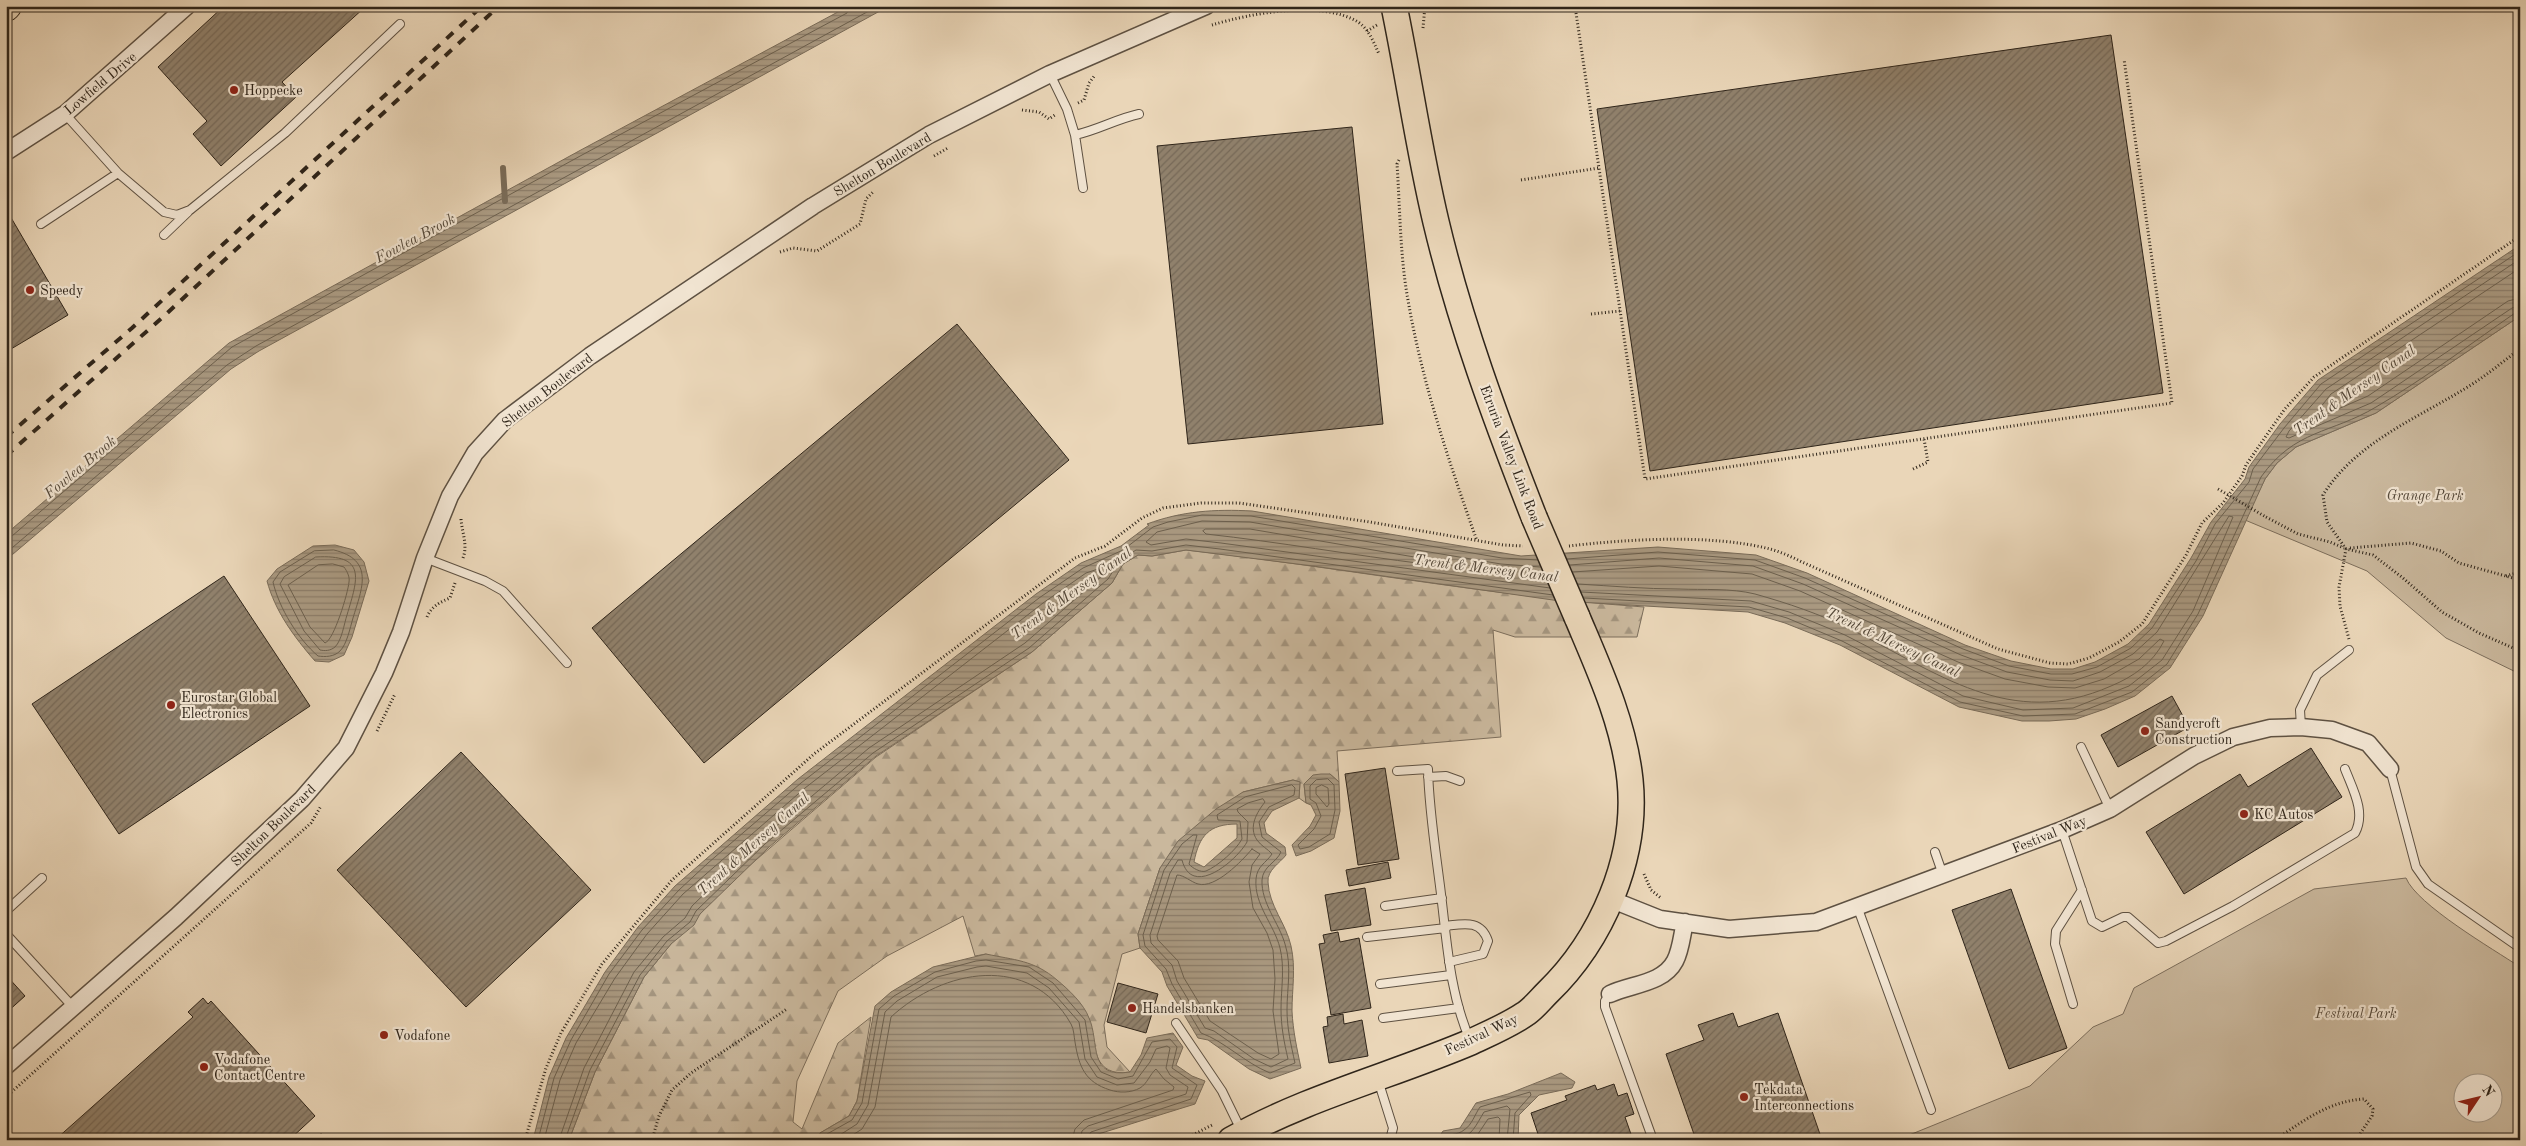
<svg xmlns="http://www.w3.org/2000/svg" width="2526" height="1146" viewBox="0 0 2526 1146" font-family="'Old Standard TT',serif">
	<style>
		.forest { fill: url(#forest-firs); stroke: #7c6e5c }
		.park { fill: #cab89d; stroke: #7c6e5c; fill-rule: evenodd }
		.water { fill: url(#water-rules); stroke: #796b58; fill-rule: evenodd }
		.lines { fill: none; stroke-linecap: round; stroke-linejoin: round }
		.shore { stroke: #6c604e; stroke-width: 1 }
		.stream { stroke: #796b58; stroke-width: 6 }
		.building { fill: url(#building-hatch); stroke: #2f251a }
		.service-casing { stroke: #5e5142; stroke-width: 10 }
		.minor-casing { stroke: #5e5142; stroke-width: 19 }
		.primary-casing { stroke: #2f251a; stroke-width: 28 }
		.trunk-casing { stroke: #2f251a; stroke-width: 30 }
		.path { stroke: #2f251a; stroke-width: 3; stroke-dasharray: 1 2.5; stroke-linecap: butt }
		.service { stroke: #f1e4d1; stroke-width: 8 }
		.minor { stroke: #f1e4d1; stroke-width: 16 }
		.primary { stroke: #ead6b8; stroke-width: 25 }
		.trunk { stroke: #ead6b8; stroke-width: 28 }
		.rail { stroke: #2f251a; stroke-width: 4; stroke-dasharray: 9 9; stroke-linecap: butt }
		.primary-bridge-casing { stroke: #2f251a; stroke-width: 28; stroke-linecap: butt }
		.path-bridge { stroke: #2f251a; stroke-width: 3; stroke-dasharray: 1 2.5; stroke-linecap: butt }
		.primary-bridge { stroke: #ead6b8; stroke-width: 25 }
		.poi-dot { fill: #8f2418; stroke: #f1e4d1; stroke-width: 2 }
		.labels { text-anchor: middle; stroke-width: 4.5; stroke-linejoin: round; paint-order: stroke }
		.street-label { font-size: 14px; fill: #2f251a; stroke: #f1e4d1 }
		.poi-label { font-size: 14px; fill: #2f251a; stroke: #f1e4d1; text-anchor: start }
		.park-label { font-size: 14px; font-style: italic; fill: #564a3b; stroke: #f1e4d1 }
		.water-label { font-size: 15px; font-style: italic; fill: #544839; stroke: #f1e4d1 }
	</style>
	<defs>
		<pattern id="forest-firs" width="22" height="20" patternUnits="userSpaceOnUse" patternTransform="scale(1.25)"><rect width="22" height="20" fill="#cab89d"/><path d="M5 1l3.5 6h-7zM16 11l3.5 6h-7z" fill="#a4957f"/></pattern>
		<pattern id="water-rules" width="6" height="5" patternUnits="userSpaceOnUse" patternTransform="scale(1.25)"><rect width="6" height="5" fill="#aa9a82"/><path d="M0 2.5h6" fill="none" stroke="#8b7d6a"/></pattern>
		<pattern id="building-hatch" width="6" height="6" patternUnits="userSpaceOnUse" patternTransform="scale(1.25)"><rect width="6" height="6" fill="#90816c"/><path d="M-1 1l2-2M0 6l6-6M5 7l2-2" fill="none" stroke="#766958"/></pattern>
	</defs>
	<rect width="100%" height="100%" fill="#ead6b8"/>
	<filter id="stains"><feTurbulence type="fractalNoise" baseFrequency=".004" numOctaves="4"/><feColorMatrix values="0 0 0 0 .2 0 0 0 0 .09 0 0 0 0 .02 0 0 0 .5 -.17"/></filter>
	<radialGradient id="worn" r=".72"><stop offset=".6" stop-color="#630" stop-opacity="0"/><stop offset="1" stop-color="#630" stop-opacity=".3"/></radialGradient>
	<path class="forest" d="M1186 550C1339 567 1490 596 1644 607L1637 637H1515L1493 630 1501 737 1337 751 1339 782 1330 774 1304 784 1306 803 1299 798 1300 782 1293 780 1243 792 1160 868 1138 934 1140 948 1122 954 1104 1025 1107 1047 1130 1072C1093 1078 1094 1045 1089 1018L986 954 975 956 963 916 887 956 838 991 797 1081 793 1122 802 1129 838 1043 871 1017 857 1101 849 1116 820 1133 821 1140H569L595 1072 644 977 671 944 735 878 876 757 1032 652 1112 583 1123 564 1138 555 1152 556Z"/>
	<path class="park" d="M2520 316V674L2446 638 2367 571 2245 520 2265 479 2277 463 2296 447 2376 413Z
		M2406 878C2417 905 2493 949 2520 967V1140H1897L2030 1086 2093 1027 2123 1014 2134 988 2314 889ZM2464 1084H2494V1114H2464Z"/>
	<path class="water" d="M849 6H889L259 351 231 369 6 560V534L229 343 579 151Z
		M2520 245V316L2376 413 2296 447 2277 463 2265 479 2203 616 2170 668 2135 696 2105 709 2076 719 2049 721H2022L1959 707 1840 645 1785 623 1748 612 1560 601 1313 566 1186 550 1152 556 1138 555 1123 564 1112 583 1032 652 876 756 768 848 700 914 694 925 671 944 644 977 595 1072 569 1140H533L549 1077 566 1038 605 972 638 927 675 886 798 779 1036 594 1081 563 1121 546 1149 525 1147 524C1182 511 1215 509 1252 511L1521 556 1658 547 1756 555 1807 573 1965 645 2011 661 2051 669H2073L2095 662 2128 644 2149 624 2191 558 2211 522 2245 479 2249 467 2280 424 2318 380Z
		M335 545 354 550 364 562 369 581 352 637 344 655 329 662 315 661C294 637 275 611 267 581L277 569 313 546Z
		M1321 774H1330L1339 782 1340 811 1334 838 1311 851 1296 856 1292 845 1310 826 1316 815 1311 805 1306 803 1304 784 1313 775Z
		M1293 780 1300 782 1299 798 1272 811 1264 823 1266 833 1285 847 1286 855C1280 863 1267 870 1268 882 1269 906 1286 923 1291 946 1296 968 1292 989 1292 1011 1293 1031 1297 1049 1301 1068L1270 1079 1249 1069 1208 1040 1198 1038 1167 986 1162 972 1140 948 1138 934 1160 868 1178 841 1216 809 1243 792ZM1237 824V838L1204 867 1194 862C1199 836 1209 824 1237 824Z
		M986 954C1014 960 1034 960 1057 980 1068 989 1084 1004 1089 1018 1100 1042 1087 1079 1130 1072L1141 1055 1147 1038 1173 1033 1183 1047 1176 1065 1192 1076 1205 1081 1195 1104 1092 1136 1089 1140H957L952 1137 945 1140H843L840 1138 821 1140 820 1133 849 1116 857 1101 875 1006 891 992 933 967Z
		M1561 1073 1575 1082 1572 1088 1539 1095 1519 1115 1518 1140H1437L1443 1131 1460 1128 1476 1103 1508 1094Z"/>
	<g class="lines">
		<path class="shore" d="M2520 259 2326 389 2289 431 2286 437 2289 438 2371 403 2512 308 2520 306
			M2520 268 2331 394 2312 418 2315 419 2368 396 2508 301 2520 298
			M1206 529H1250L1426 559 1428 562 1425 564C1352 555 1279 542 1206 534L1203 531Z
			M6 538 12 536 232 347 582 155 847 13 850 6
			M334 550C375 560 362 588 353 618 350 628 347 644 340 651 334 657 325 657 318 656 298 639 279 608 273 582L280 572 314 551Z
			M6 553 227 365 256 346 878 6
			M316 557C367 554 358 578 347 615 344 624 342 640 335 647 330 651 325 651 320 650L304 631 280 584 284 577Z
			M1567 559 1658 552 1755 560 1805 578 1963 649 2009 666 2051 674H2072L2097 667 2131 648 2152 628 2196 561 2215 524 2249 482 2253 469 2284 428 2321 384 2520 251
			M333 564 344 567C347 571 350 577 349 582 348 593 334 640 325 643L310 627 288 585 318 565Z
			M1570 565 1659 558 1753 566 1803 584 1961 655 2007 672 2050 680 2073 681 2100 672 2133 654 2157 632 2229 516 2233 517 2193 611 2162 660 2129 686 2073 708 2023 710 1963 696 1845 635 1789 612 1751 601 1581 592
			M1540 567 1501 564 1250 522 1202 521 1157 532 1146 542 1151 545 1186 539 1221 543 1550 588
			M1573 572 1659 566 1752 574 1800 591 1958 662 2005 679 2048 687 2075 688 2104 679 2139 659 2160 639 2164 641C2153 663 2133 677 2111 686 2010 731 1937 672 1850 629 1820 614 1787 603 1755 594 1731 588 1703 590 1679 589 1645 589 1612 586 1578 584
			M1584 598 1749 607 1787 618 1842 641 1960 702 2023 716 2075 714 2132 692 2167 664 2198 614 2261 477C2295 429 2331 434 2376 407 2424 379 2469 345 2515 313L2520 312
			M1328 779 1334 785 1335 810 1330 834 1309 847 1300 849 1298 845 1314 829 1321 816 1316 803 1310 799V786L1316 780Z
			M1292 785 1295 788 1294 795 1269 807 1259 822 1262 837 1281 852C1276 863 1263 866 1262 880 1261 903 1279 923 1285 944 1292 966 1287 988 1287 1010 1287 1028 1291 1045 1295 1063L1270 1073C1245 1063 1224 1041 1201 1033L1172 984 1166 969 1145 946 1143 935 1164 870 1182 844 1193 835H1197L1189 864C1192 868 1201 873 1206 871 1218 866 1236 850 1242 839L1240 821 1218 820 1217 815 1245 797Z
			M1322 785 1328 788 1329 804 1327 807 1316 794V788Z
			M1263 799 1265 802C1257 812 1248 827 1257 840 1261 846 1268 849 1272 854 1266 863 1257 866 1256 879 1254 905 1274 924 1280 948 1285 968 1281 989 1281 1009 1281 1026 1284 1042 1288 1059L1271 1067 1254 1059 1214 1031 1205 1028 1177 981 1172 965 1151 943 1150 935 1170 873 1178 860H1182C1192 899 1237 860 1247 842L1248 822 1238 812 1237 809 1248 803Z
			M1252 849 1260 854 1252 865 1249 882 1253 908 1267 933 1273 950 1275 979 1273 1011 1279 1054 1271 1059 1258 1053 1210 1021 1184 978 1178 961 1158 940 1157 936 1177 875C1184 875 1191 882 1198 884 1215 889 1242 861 1252 849Z
			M538 1140 554 1078 571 1040 609 974 642 930 679 890 708 863 801 783 1039 598 1083 568 1123 550 1153 527 1168 522 1202 515 1251 516 1502 558 1538 560
			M544 1140 560 1080 576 1043 615 978 647 934 683 894 805 788 1043 603 1086 573 1107 566 1103 575 1025 643 869 748 761 839 692 906 685 918 663 937 634 972 584 1068 559 1140
			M565 1140 590 1070 640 975 667 941 690 922 696 911 765 844 873 753 1029 648 1108 579 1120 560 1136 550 1152 551 1186 545 1220 549 1553 595
			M826 1140 827 1134 852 1120 862 1103 879 1009 894 996 935 972 976 961 986 960 1029 967 1053 983 1085 1020 1091 1057 1101 1072 1118 1079 1133 1076 1152 1042 1170 1039 1177 1047 1172 1068 1197 1085 1191 1099 1091 1132 1086 1140
			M832 1140 857 1124 868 1105 885 1012 897 1001 937 977 977 967 986 966 1027 973 1049 988 1079 1022 1085 1059 1097 1077 1117 1085 1134 1083 1150 1062 1156 1049 1167 1046 1170 1048 1166 1068 1170 1075 1188 1087 1186 1094 1088 1126 1082 1131 1080 1140
			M845 1140 862 1129 875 1107 891 1017C943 969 1030 952 1071 1024 1074 1029 1074 1037 1075 1042 1079 1067 1085 1082 1110 1090 1119 1093 1131 1093 1140 1088 1147 1084 1150 1074 1156 1069L1164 1079 1174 1087 1173 1090 1084 1120 1075 1129 1072 1140
			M1443 1140C1449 1132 1457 1136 1464 1130 1472 1125 1475 1114 1480 1107L1530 1092 1531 1095 1515 1113 1513 1140
			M1456 1140C1472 1137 1476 1125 1484 1112L1507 1106 1510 1109 1507 1140
			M1474 1140 1488 1119 1498 1117 1500 1119 1499 1140"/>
		<path class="stream" d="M503 168 505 201"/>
	</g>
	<path class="building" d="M224 6 364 8 282 82 296 97 221 166 193 134 207 121 158 67Z
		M2111 35 2163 393 1650 471 1597 109Z
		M1352 127 1383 424 1188 444 1157 146Z
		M6 209 68 315 6 352Z
		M957 324 1069 460 704 763 592 628Z
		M224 576 310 706 119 834 32 704Z
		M2172 696 2189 727 2118 767 2101 735Z
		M2311 748 2342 797 2184 894 2146 832 2240 774 2248 787Z
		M461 752 591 890 466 1007 337 870Z
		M1385 768 1399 859 1358 865 1345 774Z
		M1388 862 1391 878 1349 886 1346 870Z
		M1365 888 1371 925 1331 931 1325 895Z
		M2011 889 2067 1048 2009 1069 1952 910Z
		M1338 932 1340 942 1359 938 1371 1008 1331 1015 1319 944 1325 943 1323 935Z
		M6 975 25 996 6 1013Z
		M1118 983 1158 994 1146 1033 1107 1022Z
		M203 998 208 1004 211 1001 315 1116 289 1140H55L193 1017 188 1012Z
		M1733 1013 1738 1027 1778 1013 1822 1140H1696L1666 1054 1704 1040 1698 1025Z
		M1343 1014 1344 1024 1362 1020 1368 1056 1329 1063 1323 1027 1328 1026 1327 1017Z
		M1614 1084 1618 1096 1627 1093 1634 1114 1625 1117 1633 1140H1540L1531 1113 1567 1100 1565 1096 1595 1085 1597 1090Z"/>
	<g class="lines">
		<g class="service-casing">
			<path id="service" d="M1050 74 1067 109 1075 135 1083 188
				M65 114 118 173 164 212 177 215 190 210 285 133 400 24
				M1075 135C1098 130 1116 119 1139 114
				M41 224 118 173
				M164 235 188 212
				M425 558 485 581 503 591 567 663
				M2301 727 2300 710 2317 675 2349 650
				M2081 747 2110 809
				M2390 769 2416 867 2428 884 2520 948
				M1397 771 1428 769C1429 811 1436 853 1441 894 1447 944 1450 994 1470 1040
				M1428 777 1446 776 1460 781
				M2062 830 2092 921 2102 927 2123 917H2128L2158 943 2166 941 2233 906 2355 833C2366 812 2353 790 2345 769
				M1935 852 1943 875
				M1385 906 1442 898
				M1857 906 1931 1110
				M6 911 42 878
				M1445 926C1463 924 1481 919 1488 941L1483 954 1449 962
				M6 934 73 1007
				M1367 937 1446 928
				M1380 984 1451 975
				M1610 994 1605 1001V1007L1653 1140
				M2073 1004 2055 944 2056 931 2082 890
				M1383 1018 1459 1008
				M1176 1023 1222 1091 1241 1130
				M1378 1080 1393 1128 1390 1140"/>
		</g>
		<g class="minor-casing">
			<path id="minor" d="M6 152 65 114 187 6
				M1610 899 1660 919 1729 929 1816 922 2062 830 2110 809 2194 756 2233 737 2270 728 2301 727 2332 730 2368 743 2390 769
				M1610 994C1631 984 1663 984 1675 961 1681 950 1682 934 1685 922
				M6 1066 176 917 302 799 346 748 384 673 401 632 425 558 450 496 475 453 505 420 590 356 813 206 929 135 1050 74 1206 6"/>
		</g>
		<g class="primary-casing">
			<path id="primary" d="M1394 6C1409 78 1419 151 1436 222 1460 323 1496 420 1534 517
				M1231 1140C1307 1097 1391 1076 1471 1042 1488 1034 1509 1025 1525 1014 1533 1009 1540 1000 1547 993 1602 940 1638 857 1630 780 1624 723 1599 669 1577 617"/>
		</g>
		<g class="trunk-casing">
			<path id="trunk" d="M6 7 7 6"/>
		</g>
		<path class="path" d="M1575 6 1645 479 2172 403 2124 59
			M1212 25C1251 13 1322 0 1358 22 1369 29 1374 43 1379 54
			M1423 28 1425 6
			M1367 31 1377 25
			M1078 103 1084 100 1089 83 1095 75
			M1022 110 1039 112 1049 119 1055 115
			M934 156 948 148
			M1399 160 1397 164C1400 208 1400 257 1408 300 1422 382 1449 462 1477 541
			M1521 180 1599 168
			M780 252 793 248 817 251 860 224 866 199 873 192
			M1591 314 1620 311
			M1913 469 1928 462 1924 439
			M2266 517 2298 534 2330 542 2344 548
			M461 519C462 533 468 545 463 558
			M1569 546C1629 539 1712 534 1770 549 1781 552 1792 557 1802 562L1998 649 2050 663 2068 664 2089 658 2119 642 2142 624 2186 555 2202 523 2223 503 2242 476 2246 465 2284 410 2314 377 2520 236
			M2350 548 2411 543 2441 551 2459 563 2520 580
			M2346 549 2327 522 2323 495C2358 439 2424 416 2477 381 2492 371 2506 359 2520 349
			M2506 576 2520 572
			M427 617C431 607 440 602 450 598L455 583
			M2349 639 2340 606 2339 587 2346 549 2373 555 2403 578 2442 612 2479 633 2520 651
			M377 731 395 694
			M1644 874 1651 890 1661 898
			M6 1097 311 823 321 806
			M320 1134 325 1140
			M525 1140 546 1068 561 1033 602 964 672 880 814 754 1075 558 1105 546 1142 518 1163 508 1201 503H1239L1370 522 1503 545 1523 546
			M652 1140 659 1116 672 1090 691 1073 787 1009
			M1183 1140 1214 1124
			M2275 1140C2303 1121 2329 1101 2364 1099L2373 1109 2372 1116 2356 1140"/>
		<use href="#service" class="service"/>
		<use href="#minor" class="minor"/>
		<use href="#primary" class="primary"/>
		<use href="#trunk" class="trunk"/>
		<path class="rail" d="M6 437 132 328 482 6
			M6 456 164 316 499 6"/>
		<g class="primary-bridge-casing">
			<path id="primary-bridge" d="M1534 517 1577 617"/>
		</g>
		<path class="path-bridge" d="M2218 489 2266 517"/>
		<use href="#primary-bridge" class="primary-bridge"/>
	</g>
	<g class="poi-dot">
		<circle cx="234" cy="90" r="5"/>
		<circle cx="30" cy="290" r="5"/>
		<circle cx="171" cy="705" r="5"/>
		<circle cx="2145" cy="731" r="5"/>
		<circle cx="2244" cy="814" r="5"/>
		<circle cx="1132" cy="1008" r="5"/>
		<circle cx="384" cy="1035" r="5"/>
		<circle cx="204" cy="1067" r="5"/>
		<circle cx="1744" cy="1097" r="5"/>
	</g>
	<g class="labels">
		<g class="street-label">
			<text transform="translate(100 83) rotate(-40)" y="5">Lowfield Drive</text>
			<text transform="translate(882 164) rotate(-31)" y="5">Shelton Boulevard</text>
			<text transform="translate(547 390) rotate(-38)" y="5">Shelton Boulevard</text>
			<text transform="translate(1512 457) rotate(69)" y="5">Etruria Valley Link Road</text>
			<text transform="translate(273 825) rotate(-44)" y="5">Shelton Boulevard</text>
			<text transform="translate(2049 834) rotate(-22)" y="5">Festival Way</text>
			<text transform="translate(1481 1034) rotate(-25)" y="5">Festival Way</text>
		</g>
		<g class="poi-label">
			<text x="244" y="95">Hoppecke</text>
			<text x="40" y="295">Speedy</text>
			<text x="181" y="702">Eurostar Global<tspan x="181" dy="16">Electronics</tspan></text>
			<text x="2155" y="728">Sandycroft<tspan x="2155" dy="16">Construction</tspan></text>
			<text x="2254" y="819">KC Autos</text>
			<text x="1142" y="1013">Handelsbanken</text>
			<text x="394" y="1040">Vodafone</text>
			<text x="214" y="1064">Vodafone<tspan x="214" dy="16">Contact Centre</tspan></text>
			<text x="1754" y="1094">Tekdata<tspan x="1754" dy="16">Interconnections</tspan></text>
		</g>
		<g class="park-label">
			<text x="2425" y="500">Grange Park</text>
			<text x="2356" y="1018">Festival Park</text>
		</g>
		<g class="water-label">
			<text transform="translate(415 238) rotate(-28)" y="5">Fowlea Brook</text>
			<text transform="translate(2354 390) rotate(-35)" y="5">Trent &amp; Mersey Canal</text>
			<text transform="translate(80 467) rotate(-40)" y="5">Fowlea Brook</text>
			<text transform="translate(1486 568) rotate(7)" y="5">Trent &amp; Mersey Canal</text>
			<text transform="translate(1071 593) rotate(-36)" y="5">Trent &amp; Mersey Canal</text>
			<text transform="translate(1893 642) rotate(25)" y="5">Trent &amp; Mersey Canal</text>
			<text transform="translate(753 844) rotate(-42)" y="5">Trent &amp; Mersey Canal</text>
		</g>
	</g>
	<rect width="2526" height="1146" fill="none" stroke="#ead6b8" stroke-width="25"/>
	<rect x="8" y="8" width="2511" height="1131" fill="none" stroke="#2f251a" stroke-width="2.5"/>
	<rect x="12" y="12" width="2501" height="1121" fill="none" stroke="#2f251a"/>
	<g transform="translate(2478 1098) rotate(55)"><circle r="24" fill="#f1e4d1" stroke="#a39888"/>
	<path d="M0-4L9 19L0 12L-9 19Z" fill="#8f2418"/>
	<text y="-8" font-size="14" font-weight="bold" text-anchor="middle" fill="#2f251a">N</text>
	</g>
	<rect width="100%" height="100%" filter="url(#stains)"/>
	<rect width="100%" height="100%" fill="url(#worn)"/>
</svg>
